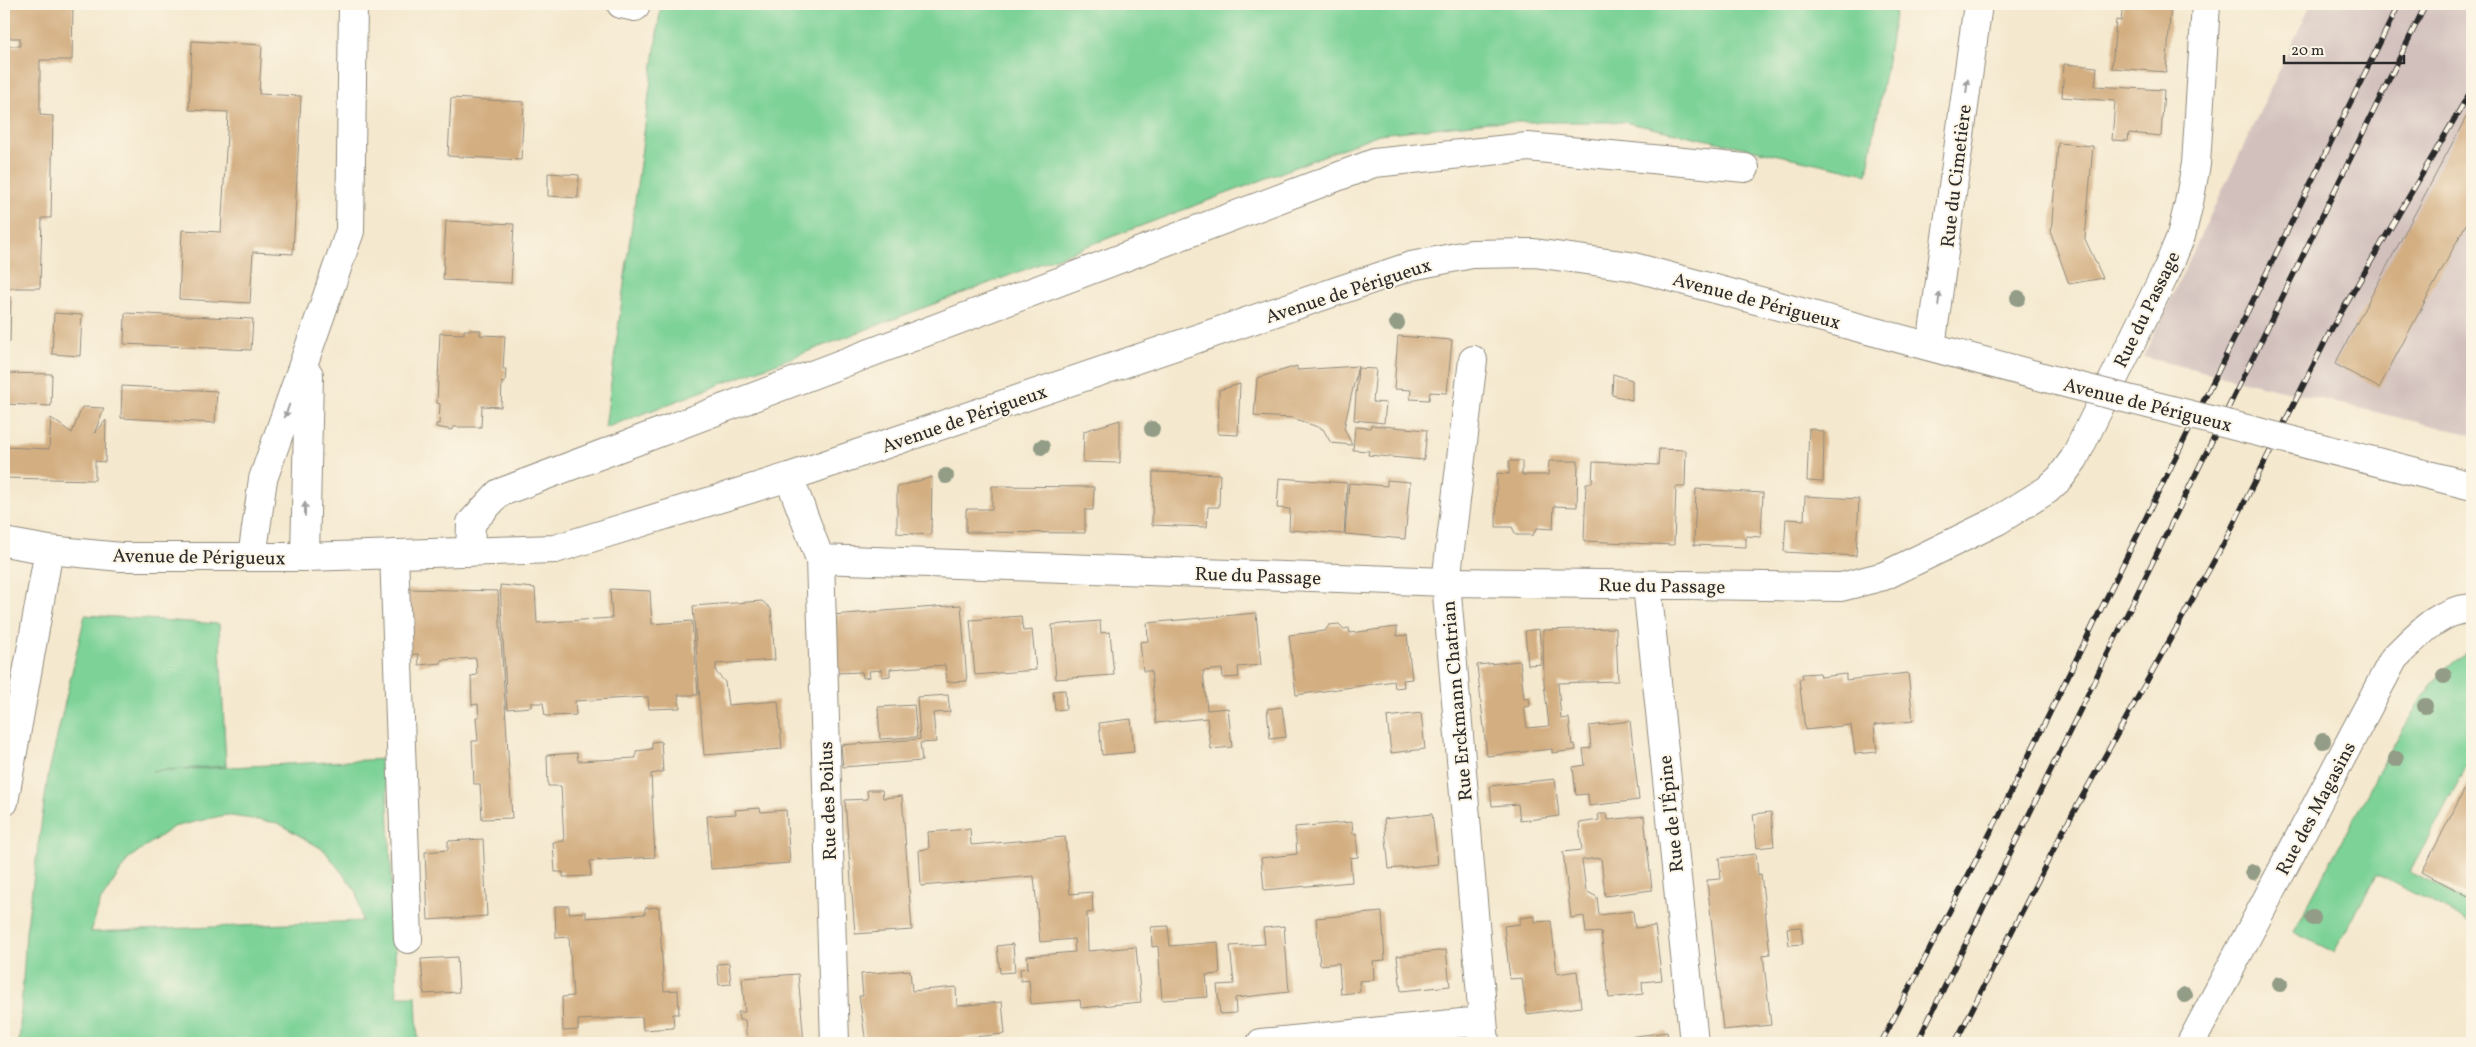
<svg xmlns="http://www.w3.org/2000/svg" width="2476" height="1047" viewBox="0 0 2476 1047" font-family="Vollkorn,serif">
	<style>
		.industrial { fill: #d1c0bc }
		.green { fill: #7bd297; stroke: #537e61; fill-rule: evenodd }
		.building { fill: #d3ae81 }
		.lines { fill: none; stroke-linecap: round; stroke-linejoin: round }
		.minor-casing { stroke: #908a7c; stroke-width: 30 }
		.minor { stroke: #fff; stroke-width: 28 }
		.rail-casing { stroke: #2b2b2b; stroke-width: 5.5 }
		.rail { stroke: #fcf5e5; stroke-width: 4; stroke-dasharray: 11; stroke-linecap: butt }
		.minor-bridge-casing { stroke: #908a7c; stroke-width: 30; stroke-linecap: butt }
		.minor-bridge { stroke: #fff; stroke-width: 28 }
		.tree { fill: #939c86 }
		.oneway { fill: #a0a0a0 }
		.labels { text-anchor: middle; stroke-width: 4; stroke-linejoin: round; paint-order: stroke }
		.street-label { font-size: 19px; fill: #2b2b2b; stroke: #fcf5e5 }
	</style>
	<rect width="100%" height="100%" fill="#fcf5e5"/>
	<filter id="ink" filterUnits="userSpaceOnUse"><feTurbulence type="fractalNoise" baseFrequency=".02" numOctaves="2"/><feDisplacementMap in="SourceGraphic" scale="10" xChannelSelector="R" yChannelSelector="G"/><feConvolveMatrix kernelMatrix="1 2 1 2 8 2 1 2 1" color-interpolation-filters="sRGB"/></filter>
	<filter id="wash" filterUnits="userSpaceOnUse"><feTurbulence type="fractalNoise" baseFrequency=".0096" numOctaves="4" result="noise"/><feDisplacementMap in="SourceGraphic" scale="20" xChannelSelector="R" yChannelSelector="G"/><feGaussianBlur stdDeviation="1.12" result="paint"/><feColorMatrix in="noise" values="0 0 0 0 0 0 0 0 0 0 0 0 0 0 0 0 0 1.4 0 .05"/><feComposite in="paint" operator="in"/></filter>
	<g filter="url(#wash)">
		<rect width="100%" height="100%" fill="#f4e8ce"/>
		<path class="industrial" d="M2311 4H2472V435L2143 357Z"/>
		<path class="green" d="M661 4H1897L1867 174 1624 122H1489L1379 134 1252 184 605 428Z
			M85 615 219 624 226 766 152 771 386 759 397 996H416L418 1043H19L26 932 48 776ZM225 815 278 823 324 850 357 892 362 921 91 932 100 902 129 858 173 827Z
			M2472 649V756L2410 872 2472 904V923L2377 874 2334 952 2293 932 2380 769 2422 697 2446 667Z"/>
		<g id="blocks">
			<path class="building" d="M4 4H73L72 60H40V115L53 116 51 218H42L40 288H4V46H20V38H4Z
				M2123 4H2171L2166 72 2112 68 2116 20 2121 21Z
				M192 41 262 45 259 94 301 96 293 254 253 252 250 303 179 299 182 230 221 232 227 134 228 112 189 110Z
				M2064 64 2097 67 2095 86 2164 90 2161 136 2129 133 2128 141 2112 140 2115 101 2062 97Z
				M451 98 524 102 521 160 448 156Z
				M2472 106V213L2379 388 2335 364Z
				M2058 143 2093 146 2085 239 2103 278 2069 284 2051 234Z
				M548 173 579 175 578 198 548 196Z
				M446 221 514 224 511 283 443 280Z
				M4 297H11L10 342H4Z
				M54 313 82 315 80 356 52 354Z
				M125 313 253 319 251 350 124 344Z
				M464 330H480V335L505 336 503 369H506L505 383 502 382 501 407 482 406 481 427H453V430L436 427V424H439L440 404 437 403 440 333 464 334Z
				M1398 336 1452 340 1447 393 1430 392 1429 400 1410 399 1411 390 1394 389Z
				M1297 366V370L1358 366 1344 428 1352 445 1331 443 1323 429 1293 418 1254 416 1257 378Z
				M1358 368 1376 369 1373 402 1386 403 1384 423 1354 420Z
				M4 373 52 374 51 406 4 404Z
				M1613 374 1632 380V400L1612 395Z
				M1240 384 1238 435 1218 434 1219 390Z
				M122 386 217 391 215 423 121 418Z
				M82 407 104 408 94 434 106 420 105 462 95 461V480L4 478V447L49 449 51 418 72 433Z
				M1120 420V463L1083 462 1084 431Z
				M1371 425 1427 430 1424 460 1368 455 1369 451 1353 450 1355 427 1370 428Z
				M1809 428 1824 432 1823 482 1807 481Z
				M1659 449 1686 450 1685 487H1676L1674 545 1584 541 1586 483H1592L1593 462 1658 465Z
				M1509 461H1522V475H1548L1549 461H1578L1577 507 1554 506 1553 529 1537 528 1533 535H1516L1512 527H1496L1497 473 1509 474Z
				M1153 472 1220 474 1219 507H1208L1207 527 1152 525Z
				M932 477 931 535 897 533V487Z
				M1279 478 1347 483 1344 534 1289 530 1290 509 1277 508Z
				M1387 480 1410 482 1405 539 1345 534 1349 483 1387 486Z
				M992 486 1094 487 1093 510H1085V533L966 532V509H992Z
				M1696 489 1763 493 1761 537 1746 536V547L1694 545Z
				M1805 496 1859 499 1856 556 1784 552 1786 519 1804 520Z
				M500 585 535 588 537 623 612 618 610 589 650 591 652 624 692 621 698 695H678L680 708 649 709 648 697 575 701 576 715 545 716 543 703H531V707L507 709Z
				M410 589 498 591 512 818 482 819 480 784H474L472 741H478L476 717H479L478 704 472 705 471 676 477 675 476 658 441 660V663L419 665 418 654 404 655 401 597Z
				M762 601 771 609 775 660 716 664V672L725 682 728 705 778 701 782 749 704 755 693 606Z
				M961 605 967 681 947 682 945 665 890 669V676L882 677V670L869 671 870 677 863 678 862 672 836 673 832 615Z
				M1256 613 1261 665 1238 667 1239 677 1223 678 1222 669 1203 671 1207 710 1228 708 1232 747 1211 749 1207 718 1156 723 1151 671H1143L1140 642 1148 641 1147 623Z
				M1021 616 1023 631 1032 630 1036 670 975 675 970 620Z
				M1100 621 1101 633 1110 632 1114 675 1056 679 1052 625Z
				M1339 624 1344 629 1349 628 1350 633 1397 627V636L1407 635 1412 679 1403 680 1404 687 1395 688 1394 681 1296 695 1289 635 1325 631 1329 625Z
				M1616 628 1618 681 1558 683 1561 719 1569 718 1572 745 1575 744 1576 750 1552 753V749L1487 756 1477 665 1520 661 1524 699 1529 698 1530 706 1524 707 1527 728 1549 726 1544 683 1543 630Z
				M1539 629 1542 664 1528 665 1525 631Z
				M1820 673 1821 677 1846 674V680L1908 673 1913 721 1874 725 1877 752 1855 754 1851 725 1805 730 1799 679H1803L1802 674Z
				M1065 690 1066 709 1055 710 1053 691Z
				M948 695 950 712 933 713 936 742 920 743 922 761 843 767 841 745 920 739 917 697Z
				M914 705 917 737 880 739 878 707Z
				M1282 707 1286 737 1270 739 1267 709Z
				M1421 713 1425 749 1391 753 1387 717Z
				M1131 719 1134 752 1102 755 1099 723Z
				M1630 721 1639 800 1589 806 1588 794 1576 795 1573 767 1585 765 1583 749 1591 748 1589 726Z
				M661 741 663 772 651 774 655 857 590 861 591 876 563 877V872H555L553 842 564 841 561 786H548L547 755 577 753 578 761 636 758V751L652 749V742Z
				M2472 775V898L2422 872Z
				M1555 779 1559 816 1520 821 1518 804 1492 806 1490 786Z
				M867 790H882L883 798 902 796 912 930 855 934 845 800 868 799Z
				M760 808 761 812 786 810 790 863 711 869 707 816 736 814 735 810Z
				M1771 812 1774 846 1757 848 1753 814Z
				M1432 814 1438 864 1389 869 1384 819Z
				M1598 814H1607L1608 820 1644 816 1652 890 1605 896 1601 858 1582 860 1586 891 1597 897 1599 915 1633 911 1635 928 1655 926 1662 980 1642 982 1643 994 1609 998 1601 932 1586 933 1584 916 1571 918 1563 852 1582 850 1579 823 1599 820Z
				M1352 822 1353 834 1356 833 1358 857 1350 858 1352 882 1264 890 1261 858 1297 854 1295 827Z
				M970 829 971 845 1065 837 1070 894 1092 892 1093 912 1087 913 1088 951 1136 947 1141 1002 1081 1008 1080 1000 1031 1004 1029 980 1021 981 1020 969 1028 968 1027 956 1075 952 1074 939 1040 942 1034 876 921 886 919 850 929 849 928 832Z
				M483 839 487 916 428 920 425 852 448 850V841Z
				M1756 854 1758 875 1761 874 1770 954 1763 955 1771 1025 1723 1030 1707 880 1721 879 1719 858Z
				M555 906H569V913L586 912V918L645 914V908L659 907 664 991 678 990 679 1014H673L674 1028 643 1030 642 1017 578 1020V1030L563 1031 562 997 573 996 569 937 556 938Z
				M1382 912 1385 960 1373 961 1374 980 1359 981 1360 992 1341 994 1339 963 1320 965 1316 918Z
				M1535 916V922L1551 921 1557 974 1577 971 1581 1007 1527 1014 1522 978 1510 979 1504 926 1520 924V918Z
				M1168 926 1170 946 1218 942 1220 974 1206 975 1208 997 1162 1000 1158 946 1152 947 1151 927Z
				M1284 926 1289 992 1235 998 1236 1013 1220 1014 1217 985 1234 984 1230 946 1265 944 1263 928Z
				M1801 927 1803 944 1789 945 1787 928Z
				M1013 944 1015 972 1000 973 997 946Z
				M1446 950 1450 986 1401 991 1397 956Z
				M457 957 459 992 424 994 421 959Z
				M729 963 731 984 719 985 717 964Z
				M910 970 912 991 956 987 957 1006 1002 1002 1005 1034 905 1043H866L859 996H863L861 974Z
				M798 974 804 1043H747L745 1020H739L738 1012H745L742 978Z
				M1667 1032 1669 1043H1621L1620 1038Z"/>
		</g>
	</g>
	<g filter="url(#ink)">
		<use href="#blocks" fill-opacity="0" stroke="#908a7c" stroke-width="1"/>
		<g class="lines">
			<g class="minor-casing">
				<path id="minor" d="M621 4 635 7
					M1931 347 1978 4
					M1473 360 1446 582 1485 1043
					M789 477 820 559 1446 582 1841 587 1884 576 1997 521 2047 490 2060 478 2074 459 2167 270 2181 236 2189 203 2196 164 2206 4
					M4 542 49 550 121 557H305L555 549 789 477 1411 266 1472 254 1534 253 1630 266 2061 382
					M470 552 471 523 499 493 1374 163 1528 147 1745 168
					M394 554 408 939
					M252 557 263 479 350 231 353 4
					M305 557 309 375
					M820 559 835 1043
					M1647 585 1694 1043
					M4 802 49 550
					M1261 1043 1482 1021
					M2191 1043 2394 658C2418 635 2437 611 2472 608"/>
			</g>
			<use href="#minor" class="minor"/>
			<g class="rail-casing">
				<path id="rail" d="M1881 1043 2000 814 2399 4
					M1917 1043 2426 4
					M1955 1043 2062 833 2224 543 2332 328 2472 89"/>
			</g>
			<use href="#rail" class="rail"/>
			<g class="minor-bridge-casing">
				<path id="minor-bridge" d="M2061 382 2472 486"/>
			</g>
			<use href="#minor-bridge" class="minor-bridge"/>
		</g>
		<g class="tree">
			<circle cx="2018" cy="298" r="8"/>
			<circle cx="1397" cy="323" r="8"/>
			<circle cx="1152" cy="429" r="8"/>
			<circle cx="1042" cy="447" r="8"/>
			<circle cx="946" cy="476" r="8"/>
			<circle cx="2444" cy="676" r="8"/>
			<circle cx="2425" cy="706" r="8"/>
			<circle cx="2323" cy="741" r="8"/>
			<circle cx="2396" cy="759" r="8"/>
			<circle cx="2253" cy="872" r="8"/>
			<circle cx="2313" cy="918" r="8"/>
			<circle cx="2280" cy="984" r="8"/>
			<circle cx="2185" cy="995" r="8"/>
		</g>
		<defs><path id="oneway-solid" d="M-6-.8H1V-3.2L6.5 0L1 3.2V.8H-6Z" transform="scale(1.25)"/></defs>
		<g class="oneway">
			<use href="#oneway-solid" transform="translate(1967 86) rotate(-83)"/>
			<use href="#oneway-solid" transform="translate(1939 299) rotate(-82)"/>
			<use href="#oneway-solid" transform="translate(287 411) rotate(110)"/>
			<use href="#oneway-solid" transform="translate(305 509) rotate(-90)"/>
		</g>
	</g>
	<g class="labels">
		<g class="street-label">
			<text transform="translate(1955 176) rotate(-83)" y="7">Rue du Cimetière</text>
			<text transform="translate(1348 290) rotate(-18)" y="7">Avenue de Périgueux</text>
			<text transform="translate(1757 300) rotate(15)" y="7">Avenue de Périgueux</text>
			<text transform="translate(2146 309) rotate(-64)" y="7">Rue du Passage</text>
			<text transform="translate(2148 404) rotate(14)" y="7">Avenue de Périgueux</text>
			<text transform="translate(964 418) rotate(-19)" y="7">Avenue de Périgueux</text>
			<text transform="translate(199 556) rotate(1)" y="7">Avenue de Périgueux</text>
			<text transform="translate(1258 575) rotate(2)" y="7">Rue du Passage</text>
			<text transform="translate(1662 585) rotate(1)" y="7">Rue du Passage</text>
			<text transform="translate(1456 701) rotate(-95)" y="7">Rue Erckmann Chatrian</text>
			<text transform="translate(827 801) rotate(-92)" y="7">Rue des Poilus</text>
			<text transform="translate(2315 808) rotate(-62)" y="7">Rue des Magasins</text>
			<text transform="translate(1670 814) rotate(-96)" y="7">Rue de l'Épine</text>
		</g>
	</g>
	<rect width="2476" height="1047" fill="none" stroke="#fcf5e5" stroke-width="20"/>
	<path d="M2284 55v8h120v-8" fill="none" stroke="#2b2b2b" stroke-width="2.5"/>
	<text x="2291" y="55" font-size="15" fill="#2b2b2b" stroke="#fcf5e5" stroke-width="4" paint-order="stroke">20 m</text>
</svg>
